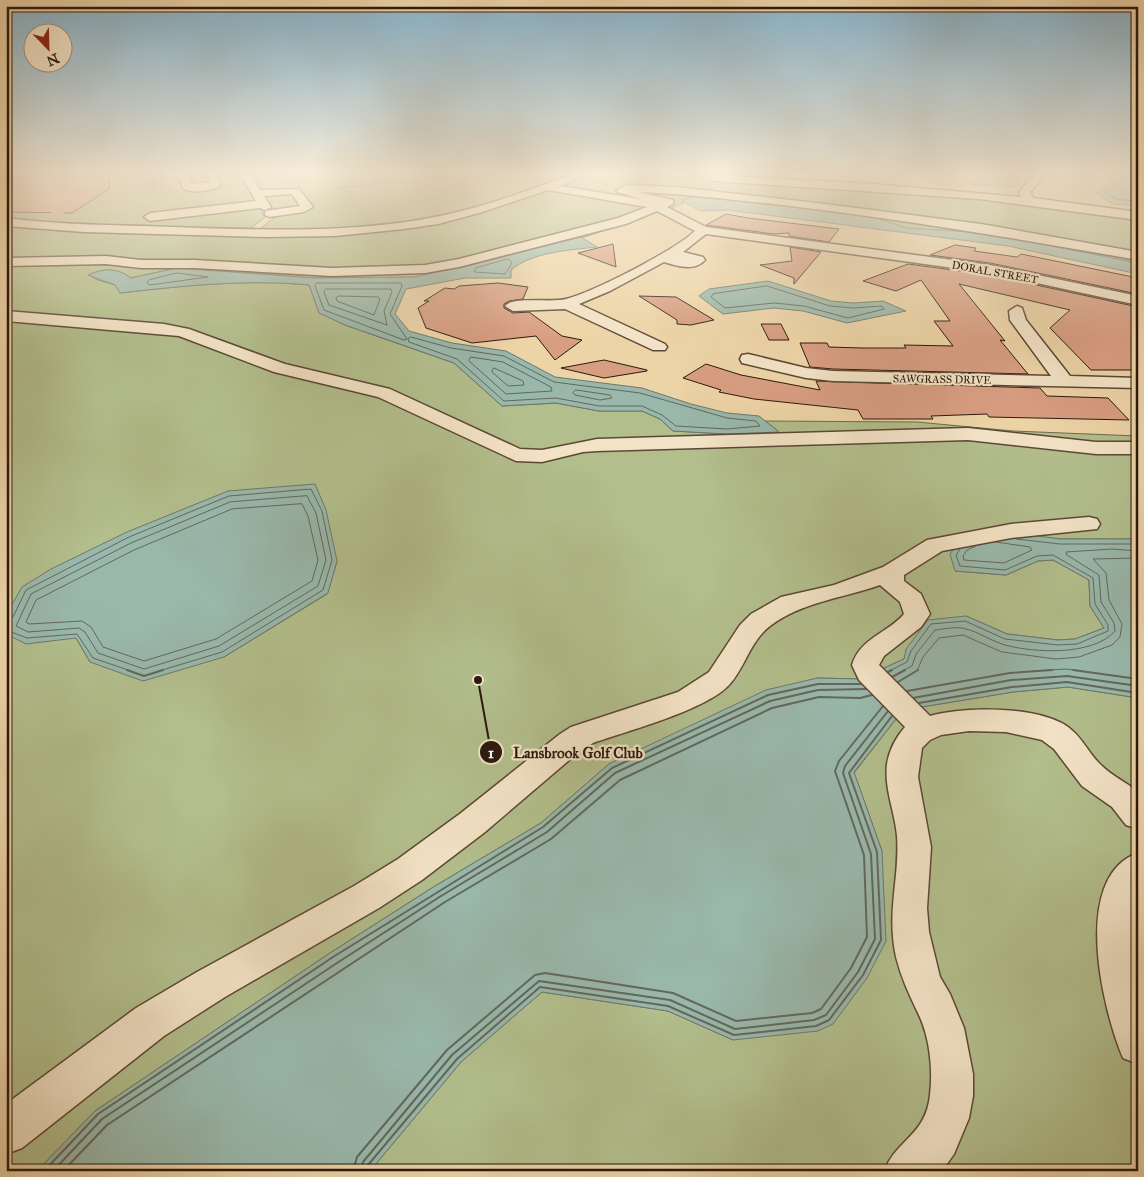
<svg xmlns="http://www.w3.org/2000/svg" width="1144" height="1177" viewBox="0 0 1144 1177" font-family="'IM FELL Great Primer',serif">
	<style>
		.green { fill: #b2be8c; stroke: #6e6c4e; fill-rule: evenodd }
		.water { fill: #99b8ab; stroke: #6d786d }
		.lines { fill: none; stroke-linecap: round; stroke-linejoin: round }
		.shore-far1 { stroke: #62685d; stroke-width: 1 }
		.shore { stroke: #62685d; stroke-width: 2 }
		.building { fill: #d89e82; stroke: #2b190f }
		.minor-tunnel { stroke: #c6af89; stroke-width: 12; stroke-dasharray: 12 5.5; stroke-linecap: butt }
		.minor-casing { stroke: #5c4835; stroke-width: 3 }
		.minor { fill: #f3e3c6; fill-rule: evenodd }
		.labels { text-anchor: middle; stroke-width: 4.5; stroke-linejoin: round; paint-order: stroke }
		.far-street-label { font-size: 11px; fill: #2b190f; stroke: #f3e3c6 }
		.leader { fill: none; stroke: #2b190f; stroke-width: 2 }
		.callout-dot { fill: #2b190f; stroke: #f3e3c6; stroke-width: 2 }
		.mark-label { font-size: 15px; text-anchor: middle; font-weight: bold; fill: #fff }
		.callout-label { font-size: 15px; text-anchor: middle; font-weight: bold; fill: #2b190f; stroke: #f3e3c6; stroke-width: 4.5; stroke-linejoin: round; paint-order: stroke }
	</style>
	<rect width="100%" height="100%" fill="#edd4a7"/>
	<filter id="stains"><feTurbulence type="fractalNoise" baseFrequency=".004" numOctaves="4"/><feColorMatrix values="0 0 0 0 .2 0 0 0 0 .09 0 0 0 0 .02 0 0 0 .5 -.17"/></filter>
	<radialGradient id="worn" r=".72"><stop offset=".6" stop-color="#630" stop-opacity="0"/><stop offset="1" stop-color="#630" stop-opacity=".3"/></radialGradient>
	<path class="green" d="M88 174H248L253 194 265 217 247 231 60 225 6 220V191Z
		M250 174H326L338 188 465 174H577C530 190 483 210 434 218 375 228 317 230 258 231L276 216Z
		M589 174C655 174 720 179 786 183 904 191 1021 200 1138 217V263L985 233 906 228 871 216 724 198 681 200 684 203 668 209 553 187Z
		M547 189 649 205 661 211 582 238 500 257 424 278H314L177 268 131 278C118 268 103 268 89 275L98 280 116 285 120 293C181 286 248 279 309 285L320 313 345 325 454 363 502 406 556 403 599 411H642L660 419 673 431 727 434 778 431 765 421 917 422 1013 431 1138 436V539H1060L1034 536 955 571 1006 575 1038 561 1053 560 1089 580 1090 606 1104 628 1075 639 1058 640 1007 634 966 616 904 659 860 679 817 678 609 764 541 823 435 886 330 953 95 1111 37 1171H6V224L253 235 422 225ZM337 561 327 594 224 657 90 662 76 638Z
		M1068 687 1138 698V1171H370L461 1062 542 992 668 1011 733 1040 882 851 854 773 903 710 1013 692Z"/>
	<path class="water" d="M326 174H465L338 188Z
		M984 174 1021 179 1015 187 971 184Z
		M1122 174H1138V206L1114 204 1096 193Z
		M700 195 871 216 906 228 985 233 1138 263V274L1008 246 728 210 700 211 681 200Z
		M581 237 597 247C570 250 532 252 511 270V278H465L406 289 395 314 409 331 452 343 506 351 555 377 642 388 691 404 727 413 759 416 779 432 727 434 673 431 660 419 642 411H599L556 403 502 406 454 363 345 325 319 313 309 285C248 279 181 286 120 293L115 285 88 275C103 268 118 268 131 278L177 268 314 278 415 277Z
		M768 281 831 301 853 303 883 301 906 311 847 323 803 311 774 308 723 314 699 296 709 289Z
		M315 484 326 510 337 561 328 593 224 657 143 681 90 662 76 638 26 644 8 635 9 610 22 587 51 569 127 532 228 491Z
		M987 529 1060 539H1138V698L1068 687 1013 692 903 710 854 772 882 851 886 941 867 978 833 1024 818 1031 733 1040 668 1011 542 992 461 1062 370 1171H37L95 1111 330 953 435 886 541 823 609 764 766 690 817 678 860 679 904 659 906 649 928 620 966 616 1007 634 1058 640 1075 639 1104 628 1090 606 1089 580 1053 560 1038 561 1006 575 955 571 950 554 959 541Z"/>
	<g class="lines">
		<path class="shore-far1" d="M332 174 341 182 415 174
			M1125 174 1123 180 1108 191V194L1116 199 1138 201
			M509 259 512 263 505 274 474 272 476 268Z
			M177 273 208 277 150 285 147 283 149 280Z
			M317 283H401L402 286 390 314 407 339 404 340 324 310 315 286Z
			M767 286 830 306 853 308 882 306 884 309 848 318 804 306 774 303 725 308 711 297 713 294Z
			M326 289H391L392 292 384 311 387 325 329 305 324 292Z
			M339 296 378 297 380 299 374 315 337 301 336 298Z
			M411 337 451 348 504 356 554 382 640 393 727 418 756 421 760 426 727 429 676 426 662 415 642 406H599L556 398 504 401 457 359 409 342 408 339Z
			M471 357 503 362 551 387 552 391 506 394 469 361Z
			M494 368 523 381 524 385 508 386 492 372Z
			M576 390 610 395 612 398 600 400 575 395 573 393Z
			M307 496 316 513 326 560 318 586 219 646 144 669 98 653 85 632 79 628 28 632 16 626 31 594 131 543 230 502Z
			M302 504 308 516 318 560 312 581 216 639 144 661 103 647 91 627 82 621 29 624 26 622 36 600 134 550 232 509Z
			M1016 539 1060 544H1138
			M976 546 967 550 963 556 964 560 1004 563 1032 550 1030 547 996 542
			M6 620 13 617 26 590 129 537 229 496 311 489 322 511 332 560 323 590 222 652 159 671
			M6 630 27 638 77 634 93 658 131 671
			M889 671 907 662 911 651 931 624 965 621 1005 639 1058 645 1077 644 1108 631V625L1095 604 1093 578 1053 555 1037 556 1005 570 960 566 956 555 960 549
			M902 671 912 666 916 654 935 630C944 629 957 626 966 629 979 632 991 641 1005 645 1035 653 1093 656 1115 631L1114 623 1101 602 1099 575 1067 555 1066 552 1112 549 1138 551
			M917 671 923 657 939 638 963 635 1002 652 1056 659 1079 657 1112 645 1120 637 1122 624 1109 600 1106 573 1093 559 1138 558
			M1034 671 1066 669 1082 671"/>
		<path class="shore" d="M127 670 144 676 163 670
			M1073 670 1138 679
			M888 672 892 670
			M892 677 905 670
			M898 682 918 670
			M907 691 1010 673 1052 670
			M913 698 1011 680 1067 676 1138 686
			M919 703 1012 687 1067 682 1138 693
			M44 1171 98 1114 333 957 543 827 612 768 768 695 818 684H861
			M53 1171 102 1119 337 963 441 896 547 832 615 773 770 701 818 690 866 689
			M63 1171 107 1125 445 902 551 839 620 780 772 708 819 697 860 698 872 695
			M353 1171 357 1157 447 1050 535 975 545 973 673 993 736 1021 812 1013 821 1009 851 968 867 937 864 855 835 771 839 761 883 706
			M360 1171 363 1162 452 1055 539 981 670 1000 735 1029 814 1020 826 1015 858 972 875 939 871 854 843 773 845 766 888 711
			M367 1171 368 1165 457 1059 540 987 668 1006 734 1035 816 1026 829 1020 863 975 881 940 877 852 849 773 892 716"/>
	</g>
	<path class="building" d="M41 174H109V189L72 213 6 212V181Z
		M726 214 748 218 839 229 829 242 789 236V233L774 234 706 225Z
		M613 244 616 267 578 253Z
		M955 245 976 248 974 251 1017 257 1021 254 1138 278V294L990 263 930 255Z
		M790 247 821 252 794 284V278L760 265 792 261Z
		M908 264 990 275 1138 307V370H1091L1050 328 1070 310 959 284 1005 341 1000 340 1028 374 833 369 810 367 800 343H827L829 347 862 348H906L904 345 953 346 934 321H950L921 280 896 291 863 281Z
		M498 283 528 287 523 299 509 301 504 304V308L513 313 529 312 562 336 582 340 555 360 536 336 472 343 426 328 418 308 429 301H424L445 288 454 289 459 286Z
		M639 296 676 297 714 320 691 325 677 324V320Z
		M761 324H781L789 340H769Z
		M604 360 647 370V371L604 378 561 368Z
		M706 364 741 375 820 390 816 381 1040 388 1047 396 1108 398 1129 420 989 417 987 414 931 416 933 419H863L858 410 754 399 719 392 721 390 683 378Z"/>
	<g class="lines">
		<path class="minor-tunnel" d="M51 217 66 218"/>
		<g class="minor-casing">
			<path id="minor" d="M6 174H16L6 179Z
				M178 174H188L192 184 210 182 206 174H216L221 185C215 191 189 194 183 188Z
				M240 174H250L260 190 299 189 313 207 304 212 269 217 265 215V211L300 206 292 194 264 196 271 207 265 210 260 208 150 221 144 217 150 213 256 201Z
				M573 174H588L560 186 640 199 616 191 627 185 676 187 817 203 981 224 1138 252V260C1020 239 901 219 782 205 734 200 687 194 639 192L673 200V204L667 207 706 227 990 265 1138 296V305L990 273 706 234 683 252 703 257 705 260C694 272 678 266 664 262L610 291 579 304 665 344 667 347 665 350H653L565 309 513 311 505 306C512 296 553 303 566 299 596 291 673 251 695 231L657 211 626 224 459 267 425 273 332 276 195 268H141L106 264 6 266V258L106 256 141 260H195L332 268 425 265 459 259 618 218 647 207 548 190 479 213 438 224 404 229 335 236 266 237 84 232 6 226V218C61 225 117 225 172 227 261 230 352 234 440 216 485 207 529 190 573 174Z
				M1036 174H1047L1030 192 1033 198 1138 212V220L979 199 713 181 708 178 713 175 873 184 1021 197 1019 192Z
				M1017 306 1022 308 1026 320 1070 376 1138 378V388L833 381 806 378 742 363 740 359 742 355 748 354 806 368 833 371 1051 376 1010 320 1009 311Z
				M6 311 164 324 189 329 285 364 390 389 520 449 542 450 597 439 968 428 1096 442H1138V454H1096L968 440 597 451 583 452 542 462 516 461 378 397 274 372 179 336 6 321Z
				M1089 517 1097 519 1100 524 1097 529 1011 538 942 551 904 575V581L921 594 930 614 921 627 884 656 879 665 930 716C965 706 1038 706 1068 727 1082 737 1089 754 1101 765 1112 776 1126 782 1138 792V829L1126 825 1112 807 1082 786 1054 749 1042 740 1006 732 969 731 941 735 930 740 922 748 918 777 931 847 927 908 929 932 940 977 950 994 964 1028 973 1074V1096L969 1118 954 1154 942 1171H884C897 1139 926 1135 930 1095 933 1069 930 1037 918 1013 909 994 901 977 896 957 886 911 900 878 897 836 895 812 884 789 887 764 889 751 896 737 905 727L859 680 852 665C860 638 888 633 904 614L900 602 880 585C844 598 801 602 770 626 750 641 745 668 729 685 706 710 627 731 593 743L581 750 485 832 422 880 379 908 225 997 164 1036 22 1148 6 1154V1104L136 1008 197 972 354 886 398 859 461 813 560 734 571 727 678 692 709 672 740 625 751 614 781 597 834 585 883 567 927 540 1011 524Z
				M1138 853V896L1134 914 1138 959V1064L1123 1058C1103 1011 1070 877 1138 853Z"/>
		</g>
		<use href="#minor" class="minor"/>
	</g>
	<linearGradient id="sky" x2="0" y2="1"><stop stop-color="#88b6d0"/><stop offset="0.51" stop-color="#f7ecd7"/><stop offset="1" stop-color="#f7ecd7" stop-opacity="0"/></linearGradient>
	<rect width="1144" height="339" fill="url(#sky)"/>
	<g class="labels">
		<g class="far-street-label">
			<text transform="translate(995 272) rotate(10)" y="4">DORAL STREET</text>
			<text transform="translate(942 379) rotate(1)" y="4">SAWGRASS DRIVE</text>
		</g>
	</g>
	<path class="leader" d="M478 680L491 752"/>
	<g class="callout-dot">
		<circle cx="478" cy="680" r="5"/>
		<circle cx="491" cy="752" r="12"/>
	</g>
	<g class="mark-label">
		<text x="491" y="758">1</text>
	</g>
	<g class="callout-label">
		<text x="578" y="758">Lansbrook Golf Club</text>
	</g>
	<rect width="1144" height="1177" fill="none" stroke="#edd4a7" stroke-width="25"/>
	<rect x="8" y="8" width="1129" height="1162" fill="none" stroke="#2b190f" stroke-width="2.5"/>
	<rect x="12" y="12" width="1119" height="1152" fill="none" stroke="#2b190f"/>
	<g transform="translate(48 48) rotate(157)"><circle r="24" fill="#f3e3c6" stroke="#a3927d"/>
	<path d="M0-4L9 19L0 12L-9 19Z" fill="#8f2418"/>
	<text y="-8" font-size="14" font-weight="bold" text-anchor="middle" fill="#2b190f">N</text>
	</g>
	<rect width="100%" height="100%" filter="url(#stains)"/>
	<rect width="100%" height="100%" fill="url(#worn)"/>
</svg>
